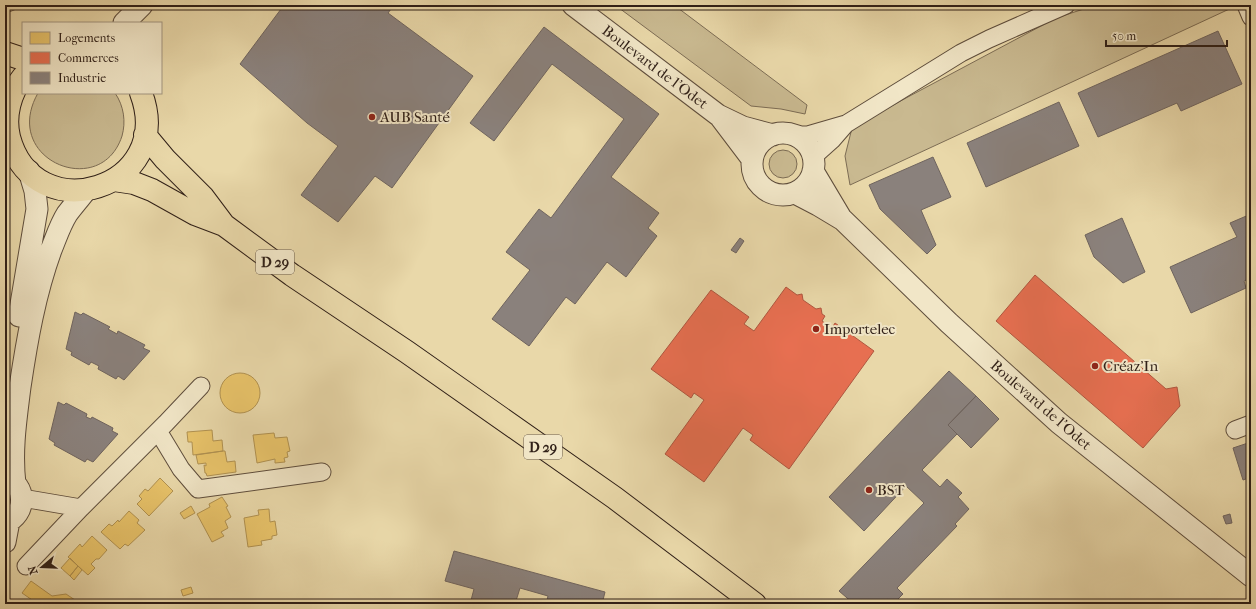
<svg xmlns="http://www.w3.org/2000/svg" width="1256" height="609" viewBox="0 0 1256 609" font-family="'IM FELL French Canon',serif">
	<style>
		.green { fill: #c9b990; stroke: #7c6c54 }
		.homes { fill: #e9c46a; stroke: #b19251 }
		.shops { fill: #e76f51; stroke: #b05740 }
		.industry { fill: #8a817c; stroke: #6f645e }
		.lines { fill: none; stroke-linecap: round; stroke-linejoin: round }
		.minor-casing { stroke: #5e4d3c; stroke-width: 19 }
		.tertiary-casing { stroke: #5e4d3c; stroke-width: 23 }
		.primary-casing { stroke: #2f1f17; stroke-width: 24 }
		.minor { stroke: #f1e6c7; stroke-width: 17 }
		.tertiary { stroke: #f1e6c7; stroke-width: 21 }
		.primary { stroke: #e9d8a9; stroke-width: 22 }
		.poi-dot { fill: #8f2418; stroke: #f1e6c7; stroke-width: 1.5 }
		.labels { text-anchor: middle; stroke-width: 4; stroke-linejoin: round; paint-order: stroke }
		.shield { fill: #f1e6c7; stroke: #695b4c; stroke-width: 1 }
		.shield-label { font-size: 14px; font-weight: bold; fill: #2f1f17 }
		.street-label { font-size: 15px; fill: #2f1f17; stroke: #f1e6c7 }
		.poi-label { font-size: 15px; fill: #2f1f17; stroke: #f1e6c7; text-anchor: start }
	</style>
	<rect width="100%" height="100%" fill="#e9d8a9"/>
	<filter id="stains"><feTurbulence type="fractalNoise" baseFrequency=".005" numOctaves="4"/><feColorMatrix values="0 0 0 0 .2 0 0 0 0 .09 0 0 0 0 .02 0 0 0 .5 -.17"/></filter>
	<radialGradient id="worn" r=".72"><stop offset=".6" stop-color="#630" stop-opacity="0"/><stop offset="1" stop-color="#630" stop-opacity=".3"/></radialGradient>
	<path class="green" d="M5 5H25L5 14Z
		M615 5H674L807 105 805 114 781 109 751 106Z
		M1096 5H1238L850 185 845 156 852 128 906 98 1056 18Z
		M38 93H115C124 106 126 122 122 136 101 201 0 160 38 93Z
		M769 164a14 14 0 1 1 28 0a14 14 0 1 1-28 0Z
		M5 488C13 497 13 502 5 511Z"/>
	<path class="homes" d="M220 393a20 20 0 1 1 40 0a20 20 0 1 1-40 0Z
		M212 430 213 441 222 440 223 451 193 455 192 442H188L187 432Z
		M274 433 275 438 287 437 290 451 287 452 288 457 284 458 285 462 275 463V459L257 463 253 435Z
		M223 451H225L227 462 235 461 236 472 207 476 206 473H205L204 465 206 466V463L198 464 196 455Z
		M160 478 173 491 149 516 137 504 142 499 139 496 145 489 148 491Z
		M222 497 228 506 226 507 231 517 225 521 228 528 221 532 224 536 212 542 197 514 210 507 209 504Z
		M191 506 195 513 184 519 180 513Z
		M269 509 270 522 275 521 277 535 272 536V539L261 541 262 545 248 547 244 518 259 515 258 510Z
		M129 511 139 520 137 523 145 530 128 546 125 544 120 549 101 532 109 524 112 526 118 520 119 522Z
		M92 536 107 550 99 559H96L91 564 95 568 88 575 68 557 80 544 82 547Z
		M70 558 78 566 70 576 61 568Z
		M78 566 82 570 74 580 70 576Z
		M31 581 52 596 66 594 75 600 72 604H38L22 593Z
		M191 587 193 593 183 596 181 590Z"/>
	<path class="shops" d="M1035 275 1166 389 1177 387 1180 406 1143 448 996 321Z
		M786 287 797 295 802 294 803 300 816 309 821 308 822 314 825 316 822 321 832 328 835 323 874 351 789 469 750 440 753 435 743 428 704 482 665 454 704 400 694 393 691 398 651 369 711 290 749 317 744 324 754 331Z"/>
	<path class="industry" d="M284 5H394L388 13 473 76 392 188 375 176 338 222 301 195 338 146 307 123 240 64Z
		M544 27 659 114 611 177 659 213 648 228 657 236 626 277 607 262 575 304 566 297 529 346 492 319 530 270 506 252 539 209 551 218 624 119 552 64 494 141 470 123Z
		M1218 31 1242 84 1181 111 1177 103 1098 137 1078 93Z
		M1059 102 1079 146 986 187 967 143Z
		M933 157 951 197 921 210 936 245 927 254 880 209 869 185Z
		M1251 214V278L1244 281 1246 288 1191 313 1170 267 1237 237 1230 223Z
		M1122 218 1145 272 1123 283 1094 257 1085 235Z
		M740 238 744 241 736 253 731 250Z
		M75 312 81 315 83 313 110 327 108 329 117 334 118 331 145 345 143 348 150 351 124 380 118 376 116 379 98 369 99 366 91 362 89 365 71 355 72 352 66 349Z
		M949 371 976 396 948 425 957 434 922 470 940 487 947 479 962 493 958 497 969 509 955 524 957 526 897 588 903 594 893 604 887 599 882 604H854L839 591 924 503 906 486 864 531 829 497Z
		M976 396 999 419 971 448 948 425Z
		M58 402 64 405 66 403 87 414 86 417 91 419 92 417 113 428 112 431 118 434 93 462 87 459 85 462 54 445 55 443 49 439Z
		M1251 442V477L1243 480 1233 448Z
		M1230 514 1232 523 1226 524 1223 516Z
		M454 551 605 592 602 604H546L548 596 520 588 515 604H470L474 589 445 581Z
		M411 602V604H398Z"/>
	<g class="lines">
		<g class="minor-casing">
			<path id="minor" d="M1246 5 1251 17
				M794 135H808L846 124 961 53 989 39 1066 5
				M813 157 832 140 845 125
				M1235 430 1251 424
				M158 431 181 469 198 489 322 472
				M22 501 28 499 81 508
				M26 566 81 508 166 423 201 386"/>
		</g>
		<g class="tertiary-casing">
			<path id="tertiary" d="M573 5 718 115 743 127 773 135
				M124 23 142 5
				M721 118 752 159
				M752 164a31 31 0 1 1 62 0a31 31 0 1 1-62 0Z
				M813 171 841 218
				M795 193 818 205 843 220 949 323 1059 423 1251 576
				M19 316 37 209 35 191 29 171
				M5 477C27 485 27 514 5 523
				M15 484C11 451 16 419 20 387 27 340 35 294 51 250 56 238 60 225 67 214 73 206 80 198 86 190
				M5 542 9 521"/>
		</g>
		<g class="primary-casing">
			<path id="primary" d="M5 53 23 59
				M23 77C10 93 4 116 9 137 34 232 177 189 141 93
				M145 135 165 159 203 197 224 225
				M114 180 134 183 152 190 195 214 224 225 292 275 407 352 615 498 755 604"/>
		</g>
		<use href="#minor" class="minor"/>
		<use href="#tertiary" class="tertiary"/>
		<use href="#primary" class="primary"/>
	</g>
	<g class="poi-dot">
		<circle cx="372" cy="117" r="4"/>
		<circle cx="816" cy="329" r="4"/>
		<circle cx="1095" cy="366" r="4"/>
		<circle cx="869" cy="490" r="4"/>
	</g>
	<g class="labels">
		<g class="shield">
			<rect x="256" y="250" width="38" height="24" rx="3"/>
			<rect x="524" y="435" width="38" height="24" rx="3"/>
		</g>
		<g class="shield-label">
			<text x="275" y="267">D 29</text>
			<text x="543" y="452">D 29</text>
		</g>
		<g class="street-label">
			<text transform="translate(655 67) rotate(37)" y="5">Boulevard de l'Odet</text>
			<text transform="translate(1041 405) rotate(41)" y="5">Boulevard de l'Odet</text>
		</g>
		<g class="poi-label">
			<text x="380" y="122">AUB Santé</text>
			<text x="824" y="334">Importelec</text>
			<text x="1103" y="371">Créaz'In</text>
			<text x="877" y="495">BST</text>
		</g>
	</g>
	<rect width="1256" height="609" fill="none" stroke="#e9d8a9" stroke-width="20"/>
	<rect x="6" y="6" width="1244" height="597" fill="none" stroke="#2f1f17" stroke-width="2"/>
	<rect x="10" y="10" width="1236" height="589" fill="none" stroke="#2f1f17"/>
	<rect x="22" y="22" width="140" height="72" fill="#f1e6c7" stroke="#a39681"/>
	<rect x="30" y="32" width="20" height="12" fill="#e9c46a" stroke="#a39681"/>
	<text x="58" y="42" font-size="12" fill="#2f1f17">Logements</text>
	<rect x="30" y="52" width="20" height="12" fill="#e76f51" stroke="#a39681"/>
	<text x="58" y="62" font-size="12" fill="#2f1f17">Commerces</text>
	<rect x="30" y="72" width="20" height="12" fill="#8a817c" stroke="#a39681"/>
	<text x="58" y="82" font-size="12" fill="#2f1f17">Industrie</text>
	<g transform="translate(42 567) rotate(251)" stroke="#f1e6c7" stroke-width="3" paint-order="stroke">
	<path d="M0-3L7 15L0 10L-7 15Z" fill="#2f1f17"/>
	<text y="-6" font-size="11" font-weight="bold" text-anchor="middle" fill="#2f1f17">N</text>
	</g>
	<path d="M1106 40v6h121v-6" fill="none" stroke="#2f1f17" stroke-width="2"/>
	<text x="1112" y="40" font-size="12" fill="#2f1f17" stroke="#f1e6c7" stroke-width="3" paint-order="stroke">50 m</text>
	<rect width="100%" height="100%" filter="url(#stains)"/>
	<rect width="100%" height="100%" fill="url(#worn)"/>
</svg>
